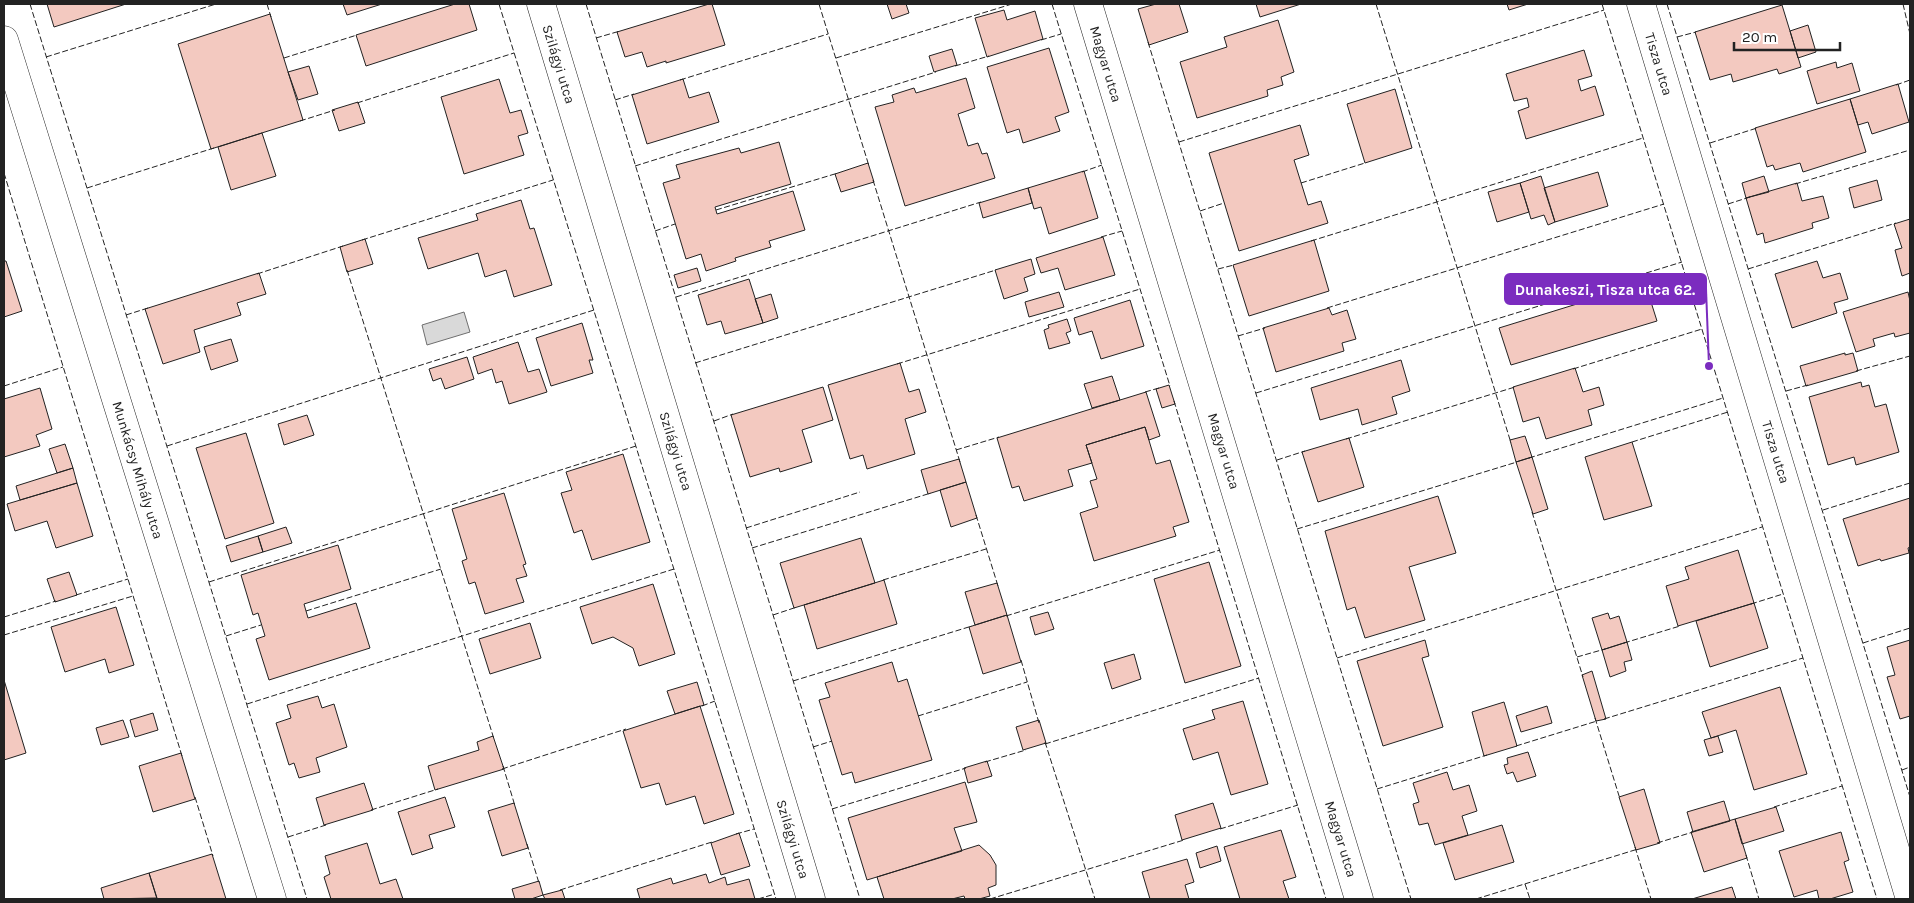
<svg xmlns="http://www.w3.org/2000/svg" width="1914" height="903" viewBox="0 0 1914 903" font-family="Karla,sans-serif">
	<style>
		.water { fill: #d9d9d9; stroke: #6f6f6f }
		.building { fill: #f3c9c0; stroke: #222 }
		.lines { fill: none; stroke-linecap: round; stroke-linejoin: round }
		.minor-casing { stroke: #222; stroke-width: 29 }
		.minor { stroke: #fff; stroke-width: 28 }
		.fence { stroke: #222; stroke-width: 1; stroke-dasharray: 6 2.5; stroke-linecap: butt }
		.labels { text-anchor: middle; stroke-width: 4; stroke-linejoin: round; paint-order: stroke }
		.street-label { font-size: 14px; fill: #222; stroke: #fff }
		.leader { fill: none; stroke: #7b2cbf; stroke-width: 2 }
		.callout-dot { fill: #7b2cbf; stroke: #fff; stroke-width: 2 }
		.callout { fill: #7b2cbf; stroke: #7b2cbf; stroke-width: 2 }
		.callout-label { font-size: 15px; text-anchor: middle; font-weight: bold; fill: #fff }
	</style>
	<rect width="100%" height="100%" fill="#fff"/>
	<path class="water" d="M464 312 470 332 427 345 422 325Z"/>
	<path class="building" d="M47 4H126L54 27Z
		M343 4H382L347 15Z
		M455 4H469L477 30 366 66 356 35Z
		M709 4H712L725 45 666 63V61L647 67 642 52 625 57 617 32Z
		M887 4H906L909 13 892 19Z
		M1156 4H1179L1188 32 1149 45 1138 9Z
		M1256 4H1301L1260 17Z
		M1507 4H1528L1509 10Z
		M1782 5 1801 67 1779 74 1777 69 1733 82 1731 74 1710 80 1695 32Z
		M1004 10 1007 20 1035 11 1043 39 987 57 975 18Z
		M270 14 303 120 211 149 178 44Z
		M1278 20 1294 72 1281 77 1283 85 1267 90 1268 96 1197 118 1180 62 1227 47 1224 37Z
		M1808 25 1816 52 1798 58 1790 31Z
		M1049 48 1069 112 1055 117 1060 131 1023 143 1019 129 1007 133 987 67Z
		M952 49 957 65 934 72 929 56Z
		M1584 50 1592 76 1578 80 1581 91 1595 86 1604 115 1526 139 1518 111 1529 107 1527 98 1514 101 1506 74Z
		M1836 62 1837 68 1852 63 1860 91 1817 104 1807 71Z
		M309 66 318 94 298 100 288 72Z
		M966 78 975 108 958 114 968 146 978 143 982 154 987 153 995 178 905 206 875 107 894 102 892 95 914 88 916 93Z
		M499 79 510 113 521 110 528 133 518 136 524 155 464 174 441 97Z
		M683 79 689 98 709 92 719 122 647 144 632 95Z
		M1898 84 1909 122 1872 134 1868 122 1858 125 1850 99Z
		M1395 89 1412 148 1365 163 1347 104Z
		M1850 99 1866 152 1803 172 1800 163 1775 170 1773 165 1767 167 1755 128Z
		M358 102 365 123 339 131 332 110Z
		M1300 125 1309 155 1294 160 1308 205 1321 201 1328 223 1239 251 1209 153Z
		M262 133 276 176 231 190 218 147Z
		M779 142 791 184 715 207 717 214 793 191 805 230 769 241 771 247 735 258 736 261 706 271 701 254 686 259 663 183 680 178 676 165 739 148 741 153Z
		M868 163 874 182 841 192 835 174Z
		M1084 171 1098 218 1049 234 1041 207 1034 209 1028 188Z
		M1598 172 1608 206 1555 222 1544 188Z
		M1541 176 1555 222 1548 225 1544 215 1531 219 1520 183Z
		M1764 176 1769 192 1746 198 1742 183Z
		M1877 180 1882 200 1854 208 1849 188Z
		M1520 183 1529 212 1497 222 1488 192Z
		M1797 183 1802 201 1823 196 1829 218 1812 223 1813 228 1765 243 1763 233 1757 235 1746 198Z
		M1028 188 1032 203 983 218 979 203Z
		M521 200 530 229 534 228 552 285 514 297 506 270 485 277 478 253 428 269 418 238 478 220 476 214Z
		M1910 219V273L1902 276 1895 250 1902 248 1894 224Z
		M1103 237 1115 275 1065 290 1058 268 1041 273 1036 258Z
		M365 239 373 264 347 272 340 247Z
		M1314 240 1329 291 1249 316 1233 265Z
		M1031 259 1035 274 1024 278 1028 291 1004 299 995 270Z
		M4 261H6L22 311 4 317Z
		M1817 261 1823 278 1840 273 1848 299 1834 303 1837 313 1792 328 1775 274Z
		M697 268 701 281 678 288 674 275Z
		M259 273 266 294 237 303 241 315 194 330 200 352 163 364 145 309Z
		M749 279 763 323 725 334 721 321 707 325 698 295Z
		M1645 283 1657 321 1511 365 1499 328Z
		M1059 292 1064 307 1029 317 1025 302Z
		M1908 292 1910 301V333L1895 337 1894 333 1873 339 1875 346 1856 352 1843 312Z
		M771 294 778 318 763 323 755 299Z
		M1130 300 1144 346 1101 359 1092 331 1079 335 1074 318Z
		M1329 308 1332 315 1347 310 1356 339 1342 343 1344 351 1276 372 1263 328Z
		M1067 319 1071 331 1066 333 1070 343 1049 349 1044 330 1049 328 1048 325Z
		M582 323 593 360H589L593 373 551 386 536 338Z
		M231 339 238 361 211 370 204 347Z
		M518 342 528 372 539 369 547 392 509 404 502 381 496 383 492 369 478 374 473 357Z
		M1845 353V355L1853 353 1858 371 1806 386 1800 366Z
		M467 357 474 379 445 389 441 378 433 381 429 369Z
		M1401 360 1410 391 1392 397 1397 414 1362 425 1358 409 1320 420 1311 388Z
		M900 363 909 392 919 389 926 412 905 419 915 454 867 469 863 455 850 459 828 385Z
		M1575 368 1583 392 1599 387 1604 405 1588 410 1592 425 1546 439 1539 417 1523 422 1513 387Z
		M1112 376 1120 400 1092 408 1084 384Z
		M1861 382 1862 387 1869 385 1875 407 1886 404 1899 452 1856 465 1854 457 1828 465 1809 397Z
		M1169 385 1175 404 1162 408 1156 389Z
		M823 387 833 420 802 430 812 462 780 472 779 468 750 477 731 415Z
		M40 388 52 429 36 435 40 446 4 457V399Z
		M1146 392 1160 436 1149 440 1145 427 1086 445 1092 463 1068 470 1073 486 1024 501 1019 486 1012 488 997 438Z
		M307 415 314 435 284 445 278 424Z
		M1145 427 1156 464 1170 460 1189 522 1173 527 1176 536 1094 561 1080 513 1098 507 1090 481 1097 479 1086 445Z
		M246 433 274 523 225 539 196 448Z
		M1525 436 1532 457 1516 462 1510 440Z
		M1349 438 1364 487 1318 502 1302 452Z
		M1632 442 1652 506 1604 520 1585 457Z
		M65 444 73 468 57 473 49 449Z
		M623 454 650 542 592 560 582 530 574 533 561 493 572 490 566 472Z
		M1532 457 1548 509 1533 514 1516 462Z
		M959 459 966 482 928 494 921 470Z
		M73 468 77 483 20 500 16 486Z
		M966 482 977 518 951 527 940 490Z
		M77 483 93 536 56 548 47 521 15 531 7 504Z
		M504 493 526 564 523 565 527 576 516 579 524 602 485 614 475 582 469 584 462 561 467 559 452 509Z
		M1438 496 1456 553 1409 567 1425 620 1365 638 1355 607 1347 610 1325 531Z
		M1910 498V547L1908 548 1909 553 1881 561 1880 559 1858 566 1843 519Z
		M286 527 292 543 263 552 258 536Z
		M258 536 263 552 231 562 226 546Z
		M861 538 875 583 794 608 780 563Z
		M338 545 351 589 304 604 308 618 356 603 370 648 269 680 256 639 265 636 258 613 253 615 241 575Z
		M1738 550 1754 603 1678 626 1666 586 1689 579 1685 567Z
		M1209 562 1241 666 1185 683 1154 579Z
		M69 572 77 595 55 602 47 579Z
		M884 580 897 624 817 649 804 605Z
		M997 583 1007 615 975 625 965 592Z
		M653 584 675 654 639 666 633 648 613 637 592 644 580 607Z
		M1754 603 1768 648 1710 667 1696 621Z
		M116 607 134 665 109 673 105 659 65 672 51 627Z
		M1048 612 1054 629 1035 635 1030 617Z
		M1608 613 1610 619 1619 616 1627 642 1602 650 1592 618Z
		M1007 615 1021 662 983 674 969 627Z
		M530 623 541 658 490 674 479 639Z
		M1425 640 1429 656 1422 658 1443 727 1383 746 1357 661Z
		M1910 640V716L1900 719 1887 677 1895 675 1887 647Z
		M1627 642 1632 660 1624 662 1626 671 1610 677 1602 650Z
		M1134 654 1141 679 1112 689 1104 663Z
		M892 662 898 682 907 679 932 760 855 783 852 772 842 775 819 700 830 697 825 683Z
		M1592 671 1606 719 1596 721 1582 675Z
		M4 680 26 753 4 760Z
		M697 682 704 705 675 714 667 691Z
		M1780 687 1807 774 1754 790 1736 730 1711 738 1702 712Z
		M318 696 322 708 334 704 347 747 316 758 320 772 299 778 294 763 289 765 276 723 291 718 287 705Z
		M1243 701 1268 784 1231 795 1218 752 1193 760 1183 729 1215 719 1212 710Z
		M1504 702 1517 746 1484 756 1472 712Z
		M700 706 734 814 704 824 695 796 666 805 659 783 641 788 623 731Z
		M1547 706 1552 723 1521 732 1516 716Z
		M153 713 158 730 135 737 130 720Z
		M123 720 129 737 101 745 96 728Z
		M1039 720 1046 743 1023 750 1016 727Z
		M493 736 504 769 435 790 428 766 479 750 477 742Z
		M1718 736 1723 752 1709 756 1704 740Z
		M1528 752 1536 776 1517 782 1513 772 1507 774 1504 765 1508 764 1507 758Z
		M181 753 195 799 153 812 139 766Z
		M987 761 992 776 968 783 964 768Z
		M1447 772 1453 790 1469 785 1477 811 1462 816 1468 835 1435 845 1428 823 1419 825 1413 804 1419 802 1413 783Z
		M965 782 977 822 954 828 962 851 867 880 848 818Z
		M364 783 373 810 324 825 316 798Z
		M1644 789 1660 843 1636 850 1619 797Z
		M445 797 455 827 429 835 433 848 412 855 398 812Z
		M1724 801 1730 821 1693 832 1687 812Z
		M514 803 528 848 502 856 488 811Z
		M1213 803 1221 828 1182 840 1175 815Z
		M1776 807 1784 831 1742 844 1735 819Z
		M1735 819 1747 858 1704 872 1691 832Z
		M1502 825 1514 862 1455 880 1443 843Z
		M1281 830 1296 877 1283 881 1289 899H1240L1224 847Z
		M1841 832 1849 860 1844 862 1853 892 1830 899H1819L1817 890 1794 897 1779 851Z
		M739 833 750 866 721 875 711 843Z
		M367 843 380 884 396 879 403 899H331L324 877 330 874 325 856Z
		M979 845 990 855 996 865V885L988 888 990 896 979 899H965L964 896 952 899H884L877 877Z
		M1217 846 1221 861 1200 868 1196 853Z
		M212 854 226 899H157L149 873Z
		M1187 859 1194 882 1185 885 1189 899H1150L1142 872Z
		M149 873 157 898 104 899 101 888Z
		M706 874 709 883 725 877 727 885 749 879 755 899H640L637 889 671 878 673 884Z
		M539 881 543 895 531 899H515L512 889Z
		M1732 887 1736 899H1692Z
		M562 890 565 899H545L543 895Z"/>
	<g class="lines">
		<g class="minor-casing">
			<path id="minor" d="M541 4 811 899
				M1088 4 1359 899
				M1641 4 1910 899
				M4 40 272 899"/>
		</g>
		<use href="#minor" class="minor"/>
		<path class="fence" d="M30 4 307 899
			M267 4 271 17
			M499 4 776 899
			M586 4 860 899
			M819 4 869 166
			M1052 4 1170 386
			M1376 4 1511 443
			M1602 4 1877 899
			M1667 4 1910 797
			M1903 4 1910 34
			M1677 37 1696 32
			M596 38 620 31
			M1041 40 1061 34
			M1148 42 1411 899
			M46 57 216 4
			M284 58 357 35
			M836 58 1012 4
			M955 66 989 56
			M680 80 828 34
			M1896 85 1910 80
			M615 100 634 94
			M357 103 514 53
			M300 121 335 110
			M1179 142 1604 10
			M1710 143 1757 128
			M635 166 936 72
			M1082 172 1102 165
			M4 173 182 756
			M873 180 960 462
			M1301 183 1365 163
			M1795 184 1910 150
			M87 188 214 148
			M1728 204 1750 197
			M716 210 838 173
			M1200 211 1224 203
			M655 231 675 224
			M1101 237 1122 231
			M362 240 553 180
			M1311 241 1643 138
			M1218 269 1234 265
			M1748 269 1896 223
			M347 270 494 739
			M257 274 343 246
			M676 297 981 202
			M1327 308 1664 204
			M126 315 148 308
			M1238 336 1265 328
			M695 363 996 270
			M897 364 1140 289
			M1573 369 1702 329
			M1856 371 1910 356
			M4 386 63 367
			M1786 391 1808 385
			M1145 392 1159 388
			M1256 393 1682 262
			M1174 401 1326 899
			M714 421 733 414
			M1346 439 1515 387
			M1632 442 1728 412
			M167 446 594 310
			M956 450 999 437
			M1529 458 1723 398
			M1277 460 1305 451
			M1823 510 1910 483
			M1532 512 1583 677
			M976 515 998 586
			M746 528 860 492
			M1297 529 1517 462
			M752 548 931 493
			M883 580 986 549
			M209 582 636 446
			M76 595 128 579
			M1751 604 1783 594
			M306 611 441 569
			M773 615 797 607
			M1006 616 1220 550
			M4 617 56 601
			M4 635 133 596
			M226 636 261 625
			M1624 643 1680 626
			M1863 643 1910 628
			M1577 657 1605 649
			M1337 658 1762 527
			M1021 660 1039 723
			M793 681 972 626
			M247 704 674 569
			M702 706 715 701
			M918 716 1027 682
			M1595 718 1620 799
			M1604 719 1803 658
			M1045 742 1095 899
			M1045 744 1259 678
			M1516 746 1597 721
			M813 747 832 741
			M985 762 1026 750
			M503 766 515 806
			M502 769 626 729
			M1902 770 1910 767
			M1377 789 1487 755
			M195 797 213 856
			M1774 807 1842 786
			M832 809 966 768
			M371 810 438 789
			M1220 829 1298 805
			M736 834 754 829
			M288 837 326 825
			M1657 843 1693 832
			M527 844 539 883
			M1635 847 1651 899
			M1746 855 1759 899
			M1525 884 1530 899
			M560 890 712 842
			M758 899 775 894
			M990 899 1184 840
			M1476 899 1638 849"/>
	</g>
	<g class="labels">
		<g class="street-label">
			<text transform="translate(559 64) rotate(73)" y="5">Szilágyi utca</text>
			<text transform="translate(1106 64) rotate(73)" y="5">Magyar utca</text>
			<text transform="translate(1659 64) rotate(73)" y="5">Tisza utca</text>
			<text transform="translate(676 451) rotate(73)" y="5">Szilágyi utca</text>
			<text transform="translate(1224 451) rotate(73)" y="5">Magyar utca</text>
			<text transform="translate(1776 452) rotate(73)" y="5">Tisza utca</text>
			<text transform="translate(138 470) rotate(73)" y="5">Munkácsy Mihály utca</text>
			<text transform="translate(793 839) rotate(73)" y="5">Szilágyi utca</text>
			<text transform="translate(1341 839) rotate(73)" y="5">Magyar utca</text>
		</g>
	</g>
	<path class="leader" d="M1709 366L1706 289"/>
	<circle class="callout-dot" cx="1709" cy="366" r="5"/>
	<rect class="callout" x="1505" y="274" width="201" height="30" rx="5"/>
	<g class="callout-label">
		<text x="1605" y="295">Dunakeszi, Tisza utca 62.</text>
	</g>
	<rect width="1914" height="903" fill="none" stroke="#222222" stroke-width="10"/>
	<path d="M1734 42v8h106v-8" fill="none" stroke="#222222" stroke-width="2.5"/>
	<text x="1742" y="42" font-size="15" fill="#222222" stroke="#ffffff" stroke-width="4" paint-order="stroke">20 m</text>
</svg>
